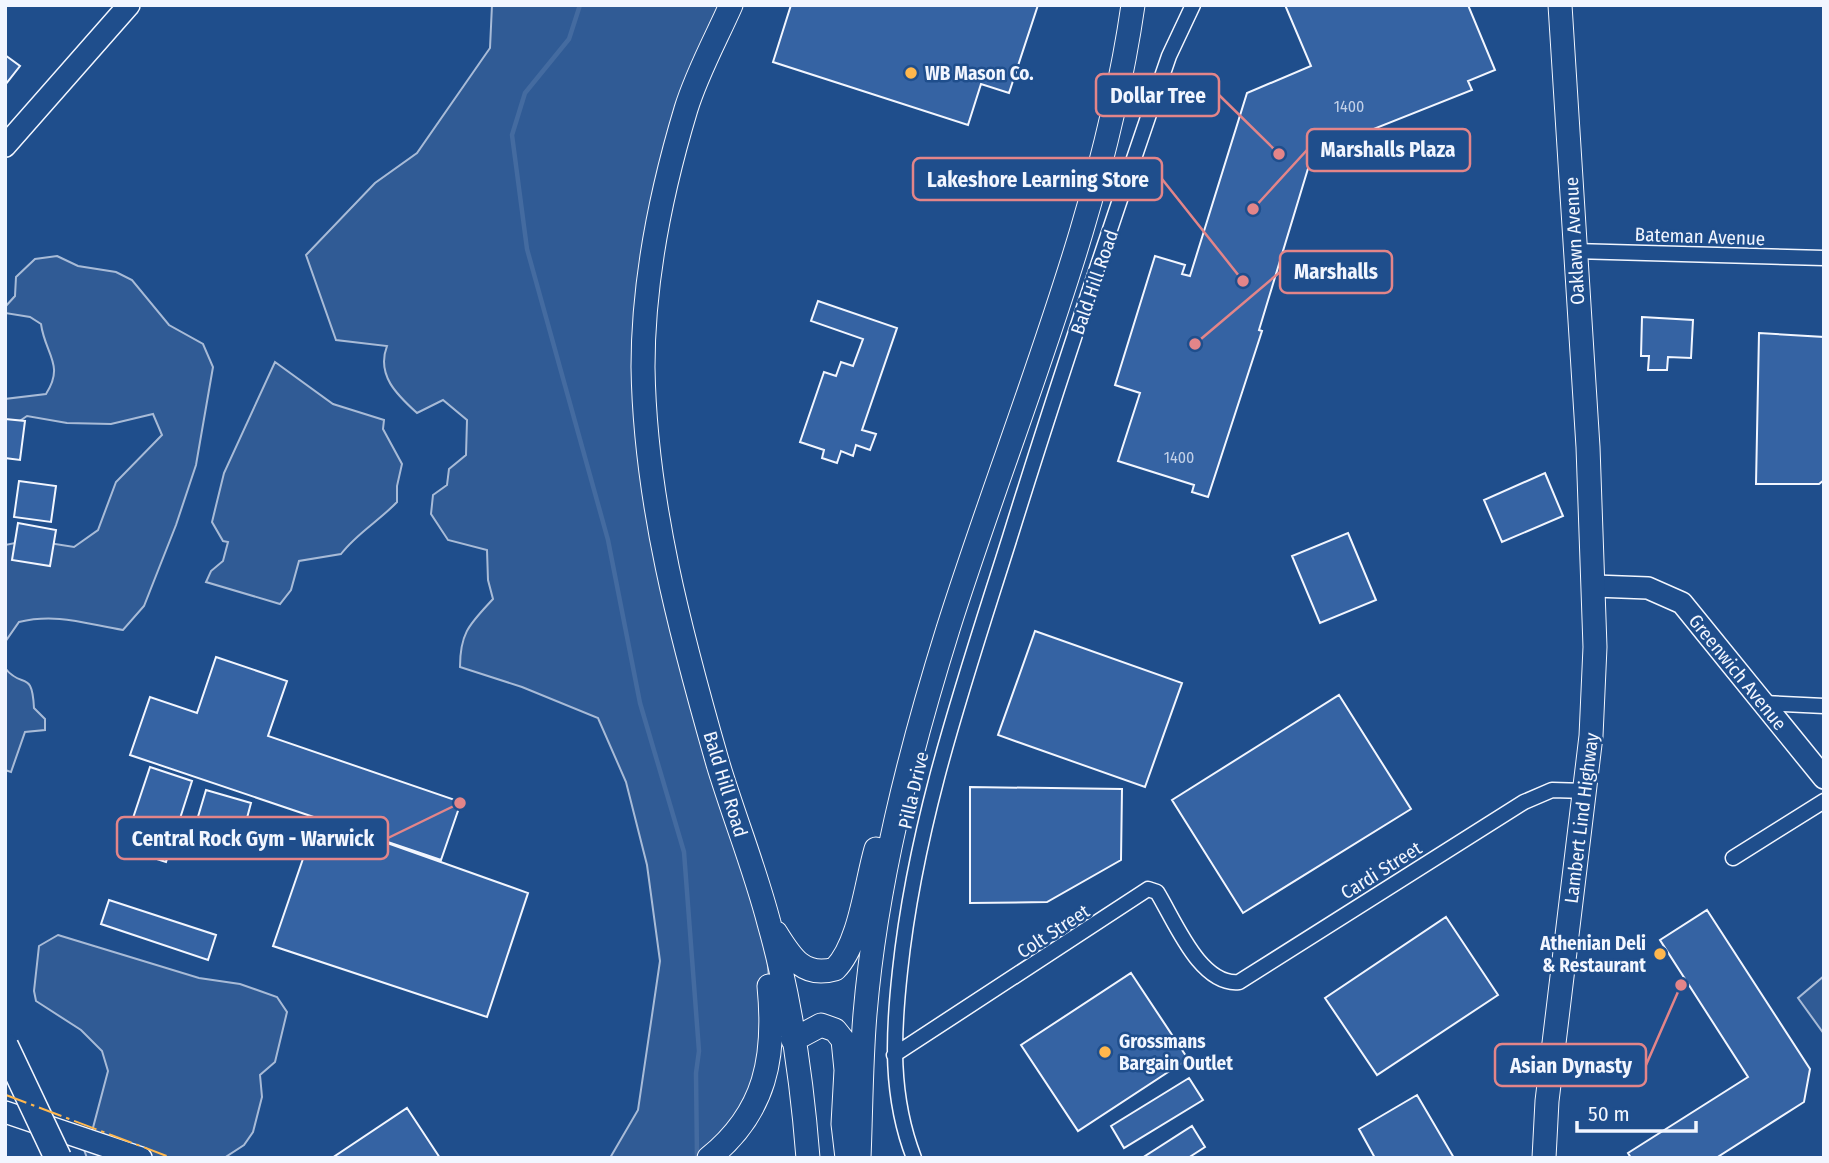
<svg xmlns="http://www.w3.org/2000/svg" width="1829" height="1163" viewBox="0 0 1829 1163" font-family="'Fira Sans Condensed',sans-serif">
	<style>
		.green { fill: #305b95; stroke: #a8bbd7; stroke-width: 2 }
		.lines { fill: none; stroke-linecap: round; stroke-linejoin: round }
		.stream { stroke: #446ba0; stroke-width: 4.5 }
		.building { fill: #3563a3; stroke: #f2f6ff; stroke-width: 2 }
		.street-casing { stroke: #f2f6ff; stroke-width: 17 }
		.secondary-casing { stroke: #f2f6ff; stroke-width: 24 }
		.primary-casing { stroke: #f2f6ff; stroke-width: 25 }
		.street { stroke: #1f4e8c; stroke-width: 14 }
		.secondary { stroke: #1f4e8c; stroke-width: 21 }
		.primary { stroke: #1f4e8c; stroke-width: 23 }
		.highway-bridge-casing { stroke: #f2f6ff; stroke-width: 29; stroke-linecap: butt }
		.highway-bridge { stroke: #1f4e8c; stroke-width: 26 }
		.power { stroke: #ffb74d; stroke-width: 2; stroke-dasharray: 24 5 3.5 5; stroke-linecap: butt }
		.poi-dot { fill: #ffb74d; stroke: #1f4e8c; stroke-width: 2.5 }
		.labels { text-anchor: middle; stroke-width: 5; stroke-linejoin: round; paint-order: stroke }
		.number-label { font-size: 16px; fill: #c3d1e8 }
		.poi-label { font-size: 19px; font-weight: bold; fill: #f2f6ff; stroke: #1f4e8c; text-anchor: start }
		.street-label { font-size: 19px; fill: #f2f6ff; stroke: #1f4e8c }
		.leader { fill: none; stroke: #e38589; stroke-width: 2.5 }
		.callout-dot { fill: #e38589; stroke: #1f4e8c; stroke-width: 2.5 }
		.callout { fill: #1f4e8c; stroke: #e38589; stroke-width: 2.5 }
		.callout-label { font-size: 21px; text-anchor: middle; font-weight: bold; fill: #f2f6ff }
	</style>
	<rect width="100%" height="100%" fill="#1f4e8c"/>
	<path class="green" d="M492 5H725L687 107 647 323 650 471 764 922 773 1023 764 1084 710 1158H610L638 1110 660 961 647 865 626 782 598 718 522 687 460 667C460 632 470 624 493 599L488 580 487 550 448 540 431 514 433 495 447 485 449 469 466 455 467 420 443 400 417 413C397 395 376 375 387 346L336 340 306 255 375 183 417 153 490 48Z
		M57 256 78 266 116 272 132 280 169 325 203 344 213 367 196 465 176 525 144 606 123 630C86 624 57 613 19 622L5 642V545L30 540 74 547 98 530 116 482 162 435 153 414 111 424 67 423 27 416 5 431V399L46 394C65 365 45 354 41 324L30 317 5 313V307L15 296 16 277 35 259Z
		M275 362 333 404 384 420 383 429 402 464 397 486V502C379 521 357 533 341 554L299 561 291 590 280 604 206 582 211 571 223 561 228 542 223 541 212 522 224 473Z
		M5 668C22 690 32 668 34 708L45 719V730L25 732 11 772 5 770Z
		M58 935 199 978 240 984 277 997 287 1012 275 1062 260 1075 262 1097 253 1132 244 1145 224 1158H87L82 1144 90 1139 108 1071 102 1051 81 1030 36 1001 34 991 39 946Z
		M1824 976V1034L1798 998Z"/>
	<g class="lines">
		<path class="stream" d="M580 5 569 39 525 93 512 135 527 249 608 540 640 703 684 852 699 1051 696 1073 697 1158"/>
	</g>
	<path class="building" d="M791 5H1038L1009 93 981 84 968 125 773 62Z
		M1285 5H1468L1495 70 1468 81 1472 90 1323 149 1310 162 1259 330 1262 331 1208 497 1192 492 1194 485 1118 461 1140 393 1115 385 1155 256 1185 265 1182 274 1190 276 1247 93 1311 66Z
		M5 55 20 66 5 85Z
		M818 301 897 328 862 430 876 434 870 450 856 445 853 456 841 451 837 463 822 458 824 450 800 442 824 372 836 376 841 362 853 366 863 339 811 321Z
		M1642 317 1693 320 1691 358 1668 357 1667 370H1648L1649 356H1641Z
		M1759 333 1824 337V480L1819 484H1756Z
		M5 419 25 421 20 460 5 458Z
		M1545 473 1563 516 1502 542 1484 500Z
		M19 481 56 486 51 522 14 517Z
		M18 523 56 530 50 566 12 560Z
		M1348 533 1376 600 1320 623 1292 556Z
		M1035 631 1182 683 1145 787 998 735Z
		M216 657 287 681 268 736 461 802 441 860 130 755 150 697 197 713Z
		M1339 695 1411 809 1243 913 1172 800Z
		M150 767 192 781 166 862 123 848Z
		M970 787 1122 789 1121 860 1047 902 970 903Z
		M206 790 251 803 243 833 197 820Z
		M317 818 528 893 487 1017 273 946Z
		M109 900 216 935 208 960 101 924Z
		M1707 910 1810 1069 1804 1102 1716 1158H1631L1628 1153 1748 1077 1660 940Z
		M1446 917 1498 995 1377 1075 1325 998Z
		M1131 973 1188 1059 1078 1131 1021 1045Z
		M1189 1078 1203 1100 1124 1148 1111 1126Z
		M1417 1095 1454 1158H1375L1359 1129Z
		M407 1108 440 1158H332Z
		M1192 1126 1205 1147 1188 1158H1142Z"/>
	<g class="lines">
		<g class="street-casing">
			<path id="street" d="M1574 251 1824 258
				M1764 703 1824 706
				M1733 858 1824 801
				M894 1055 1148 889 1157 892C1175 921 1200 986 1239 982L1524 802 1552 790 1586 791
				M914 1158C890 1096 893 1035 900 971 916 820 965 680 1010 537 1060 376 1114 216 1169 56L1193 5"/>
		</g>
		<g class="secondary-casing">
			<path id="secondary" d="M5 146 129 5
				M1595 586 1648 588 1682 603 1824 778
				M5 1112 141 1158"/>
		</g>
		<g class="primary-casing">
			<path id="primary" d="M731 5C716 39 697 73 686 109 661 192 643 280 643 367 645 502 681 635 718 764 734 817 755 869 769 923 790 997 802 1081 808 1158
				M776 933C791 957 803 978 835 969 860 944 866 883 876 849
				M793 1040 821 1025 835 1030 843 1040 846 1070 843 1124 847 1158
				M709 1158C766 1112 776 1057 769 986
				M859 1158C861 1110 861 1062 865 1014 876 884 909 754 948 629 1013 423 1102 221 1133 5
				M1544 1158 1547 1101 1591 736 1595 647 1588 447 1560 5"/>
		</g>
		<use href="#street" class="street"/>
		<use href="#secondary" class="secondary"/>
		<use href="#primary" class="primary"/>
		<g class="highway-bridge-casing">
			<path id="highway-bridge" d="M5 1046 58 1158"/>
		</g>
		<use href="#highway-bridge" class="highway-bridge"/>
		<path class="power" d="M5 1097 6 1095 172 1158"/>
	</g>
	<g class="poi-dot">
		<circle cx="911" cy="73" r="7"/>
		<circle cx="1660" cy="954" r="7"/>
		<circle cx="1105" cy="1052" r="7"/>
	</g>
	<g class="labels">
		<g class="number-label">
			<text x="1349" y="112">1400</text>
			<text x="1179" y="463">1400</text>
		</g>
		<g class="poi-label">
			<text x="925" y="80">WB Mason Co.</text>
			<text x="1646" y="950" text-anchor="end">Athenian Deli<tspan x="1646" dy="22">&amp; Restaurant</tspan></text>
			<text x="1119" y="1048">Grossmans<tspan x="1119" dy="22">Bargain Outlet</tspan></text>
		</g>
		<g class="street-label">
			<text transform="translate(1700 236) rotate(2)" y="7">Bateman Avenue</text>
			<text transform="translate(1574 241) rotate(-93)" y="7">Oaklawn Avenue</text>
			<text transform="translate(1094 282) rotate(-71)" y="7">Bald Hill Road</text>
			<text transform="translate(1738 672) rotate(51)" y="7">Greenwich Avenue</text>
			<text transform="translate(726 784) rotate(73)" y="7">Bald Hill Road</text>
			<text transform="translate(913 790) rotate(-77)" y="7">Pilla Drive</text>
			<text transform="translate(1581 818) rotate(-83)" y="7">Lambert Lind Highway</text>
			<text transform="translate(1381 870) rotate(-32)" y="7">Cardi Street</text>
			<text transform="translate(1053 931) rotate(-33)" y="7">Colt Street</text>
		</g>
	</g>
	<path class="leader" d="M1279 154L1219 95M1253 209L1307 150M1243 281L1162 179M1195 344L1280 272M460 803L388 838M1681 985L1646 1065"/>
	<g class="callout-dot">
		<circle cx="1279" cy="154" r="7"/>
		<circle cx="1253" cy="209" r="7"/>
		<circle cx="1243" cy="281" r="7"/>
		<circle cx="1195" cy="344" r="7"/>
		<circle cx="460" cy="803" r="7"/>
		<circle cx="1681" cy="985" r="7"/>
	</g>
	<g class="callout">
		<rect x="1096" y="74" width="123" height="42" rx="7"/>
		<rect x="1307" y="129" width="163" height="42" rx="7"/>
		<rect x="913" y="158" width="249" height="42" rx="7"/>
		<rect x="1280" y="251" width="112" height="42" rx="7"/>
		<rect x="117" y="817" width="271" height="42" rx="7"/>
		<rect x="1495" y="1044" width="151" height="42" rx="7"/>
	</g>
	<g class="callout-label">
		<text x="1158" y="103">Dollar Tree</text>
		<text x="1388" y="157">Marshalls Plaza</text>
		<text x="1038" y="187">Lakeshore Learning Store</text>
		<text x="1336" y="279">Marshalls</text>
		<text x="253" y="846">Central Rock Gym - Warwick</text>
		<text x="1571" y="1073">Asian Dynasty</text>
	</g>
	<rect width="1829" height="1163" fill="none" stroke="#f2f6ff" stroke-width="14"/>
	<path d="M1577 1121v10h119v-10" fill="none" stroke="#f2f6ff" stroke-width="3.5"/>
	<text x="1588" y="1121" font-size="21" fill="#f2f6ff" stroke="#1f4e8c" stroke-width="5" paint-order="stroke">50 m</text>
</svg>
